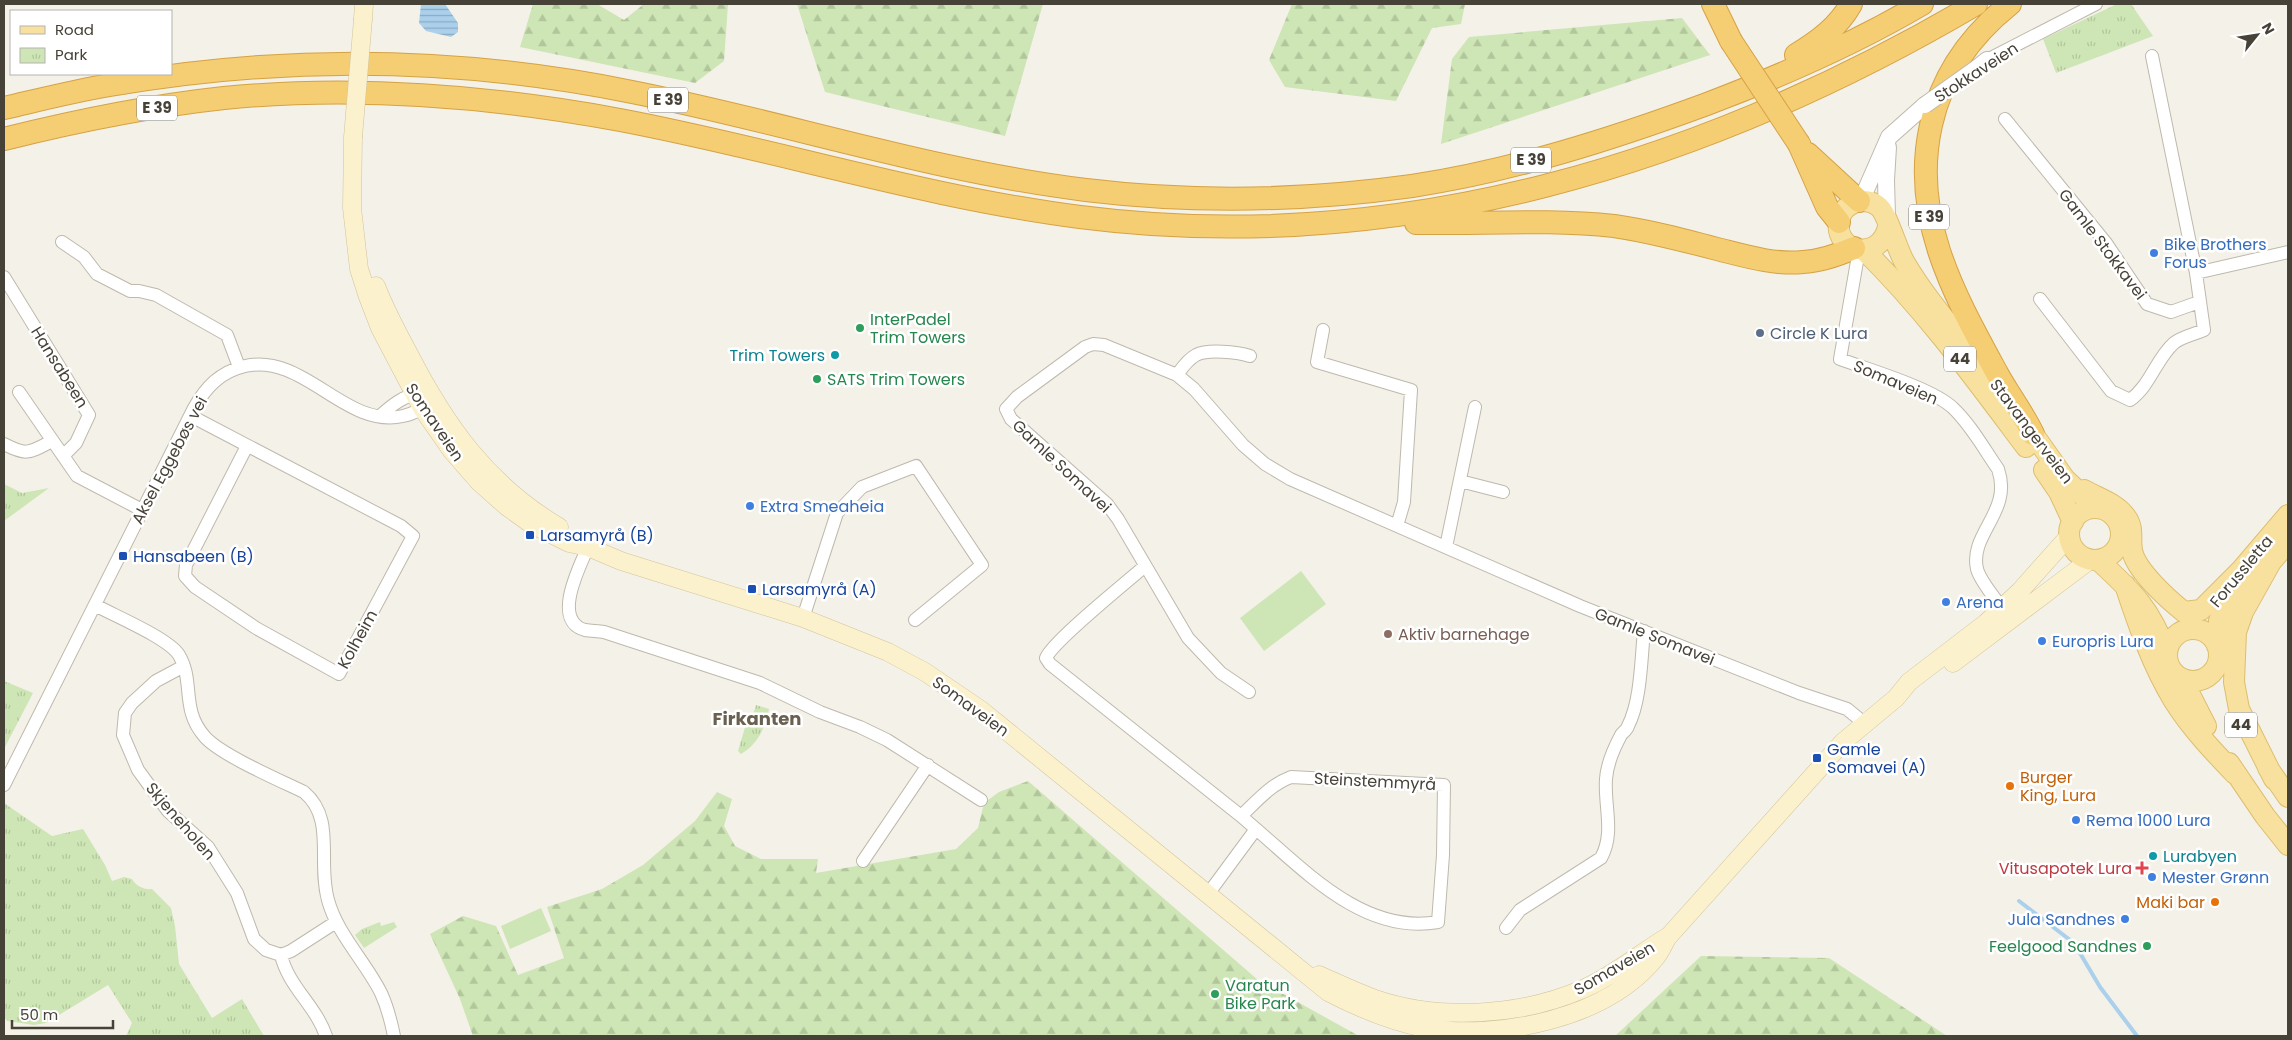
<svg xmlns="http://www.w3.org/2000/svg" width="2292" height="1040" viewBox="0 0 2292 1040" font-family="Poppins,sans-serif">
	<style>
		.grass { fill: #cee5b5 }
		.forest { fill: url(#forest-firs) }
		.park { fill: url(#park-tufts) }
		.water { fill: url(#water-rules) }
		.lines { fill: none; stroke-linecap: round; stroke-linejoin: round }
		.stream { stroke: #aad0ec; stroke-width: 4 }
		.minor-casing { stroke: #bfb9ac; stroke-width: 14 }
		.tertiary-casing { stroke: #bfb9ac; stroke-width: 18 }
		.secondary-casing { stroke: #d1c49b; stroke-width: 19 }
		.primary-casing { stroke: #ddbe6e; stroke-width: 22 }
		.motorway-casing { stroke: #d5a243; stroke-width: 24 }
		.minor { stroke: #fff; stroke-width: 12 }
		.tertiary { stroke: #fff; stroke-width: 16 }
		.secondary { stroke: #fbf1cc; stroke-width: 18 }
		.primary { stroke: #f8e19e; stroke-width: 20 }
		.motorway { stroke: #f5cd73; stroke-width: 22 }
		.tertiary-bridge-casing { stroke: #bfb9ac; stroke-width: 18; stroke-linecap: butt }
		.secondary-bridge-casing { stroke: #d1c49b; stroke-width: 19; stroke-linecap: butt }
		.motorway-bridge-casing { stroke: #d5a243; stroke-width: 24; stroke-linecap: butt }
		.tertiary-bridge { stroke: #fff; stroke-width: 16 }
		.secondary-bridge { stroke: #fbf1cc; stroke-width: 18 }
		.motorway-bridge { stroke: #f5cd73; stroke-width: 22 }
		.shop-dot { fill: #3f7fe0; stroke: #fff; stroke-width: 2 }
		.leisure-dot { fill: #2e9e5b; stroke: #fff; stroke-width: 2 }
		.service-dot { fill: #5c6f8a; stroke: #fff; stroke-width: 2 }
		.culture-dot { fill: #0f9aa8; stroke: #fff; stroke-width: 2 }
		.transit-dot { fill: #1a4fb4; stroke: #fff; stroke-width: 2 }
		.education-dot { fill: #8d6e63; stroke: #fff; stroke-width: 2 }
		.food-dot { fill: #e8710a; stroke: #fff; stroke-width: 2 }
		.health-dot { fill: #e0444e; stroke: #fff; stroke-width: 2 }
		.labels { text-anchor: middle; stroke-width: 5; stroke-linejoin: round; paint-order: stroke }
		.shield { fill: #fff; stroke: #7e7b74; stroke-width: 1 }
		.shield-label { font-size: 15px; font-weight: bold; fill: #474238 }
		.street-label { font-size: 16px; fill: #474238; stroke: #fff }
		.shop-label { font-size: 16px; fill: #366cbe; stroke: #fff; text-anchor: start }
		.leisure-label { font-size: 16px; fill: #27864d; stroke: #fff; text-anchor: start }
		.service-label { font-size: 16px; fill: #4e5e75; stroke: #fff; text-anchor: start }
		.culture-label { font-size: 16px; fill: #0d838f; stroke: #fff; text-anchor: end }
		.transit-label { font-size: 16px; fill: #164399; stroke: #fff; text-anchor: start }
		.education-label { font-size: 16px; fill: #785e54; stroke: #fff; text-anchor: start }
		.food-label { font-size: 16px; fill: #c56008; stroke: #fff; text-anchor: start }
		.health-label { font-size: 16px; fill: #be3a42; stroke: #fff; text-anchor: end }
		.neighbourhood-label { font-size: 18px; font-weight: bold; fill: #696050; stroke: #fff }
	</style>
	<defs>
		<pattern id="forest-firs" width="22" height="20" patternUnits="userSpaceOnUse" patternTransform="scale(1.25)"><rect width="22" height="20" fill="#cee5b5"/><path d="M5 1l3.5 6h-7zM16 11l3.5 6h-7z" fill="#b2c69c"/></pattern>
		<pattern id="park-tufts" width="24" height="20" patternUnits="userSpaceOnUse" patternTransform="scale(1.25)"><rect width="24" height="20" fill="#cee5b5"/><path d="M3 7l-1-3M5 7V3M7 7l1-3M15 17l-1-3M17 17v-4M19 17l1-3" fill="none" stroke="#b2c69c"/></pattern>
		<pattern id="water-rules" width="6" height="5" patternUnits="userSpaceOnUse" patternTransform="scale(1.25)"><rect width="6" height="5" fill="#aad0ec"/><path d="M0 2.5h6" fill="none" stroke="#8caac0"/></pattern>
	</defs>
	<rect width="100%" height="100%" fill="#f4f1e9"/>
	<path class="grass" d="M1301 571 1326 604 1264 651 1240 618Z
		M541 908 551 931 510 949 501 926Z"/>
	<path class="forest" d="M533 4H597L624 20 644 4H728L724 61 695 83 520 47Z
		M797 4H1043L1005 136 825 92Z
		M1292 4H1465L1461 24 1432 28 1396 101 1285 87 1269 60Z
		M1682 18 1710 55 1441 144 1452 59 1469 37Z
		M1028 781 1258 980 1359 1036H473L460 999 430 934 463 916 496 926 518 975 564 958 547 907 602 889 643 865 695 821 717 792 732 799 724 826 735 846 761 859H818L816 873 956 849 978 828 984 803 999 792Z
		M1701 956 1829 958 1947 1036H1615Z"/>
	<path class="park" d="M2117 4H2131L2153 36 2056 73 2043 39Z
		M4 484 22 493 49 488 4 521Z
		M4 681 33 693 4 749Z
		M756 705 769 709C765 728 758 744 741 754L738 751 746 724 751 722Z
		M4 803 52 836 83 829 105 865 112 881 124 877 132 879C136 886 144 890 152 889L171 908 175 926 179 964 212 1018 242 999 264 1036H126L132 1023 108 985 46 1023 34 1025 7 1021 4 1017Z
		M380 922 381 926 394 922 397 927 364 948 355 935 362 929Z"/>
	<path class="water" d="M421 4H445L458 23V32L451 37 426 31 419 23Z"/>
	<g class="lines">
		<path class="stream" d="M2019 901 2074 943 2100 987 2137 1036"/>
		<g class="minor-casing">
			<path id="minor" d="M1987 60 2096 4
				M2005 119 2106 243 2147 304 2171 312 2199 302
				M62 242 84 257 97 274 130 291H139L156 295 227 335 239 367
				M1859 250 1840 359C1869 370 1932 388 1953 408 1971 425 1984 449 1998 469 2013 512 1969 533 1977 569 1980 581 1999 604 2007 614
				M2196 273 2288 252
				M4 277 89 415 76 443 63 456
				M2040 299 2111 391 2130 400C2150 386 2156 359 2174 343 2181 337 2195 334 2204 330L2196 273 2152 56
				M1323 330 1317 362 1411 390 1404 502 1397 526
				M1177 375C1182 368 1187 360 1196 355 1208 349 1237 352 1250 356
				M19 392 77 476 142 510
				M191 416 401 526 413 536 339 674 256 628 195 587 185 576 186 565 247 446
				M380 416C391 406 405 394 421 394
				M4 444C27 456 29 453 52 441
				M1460 481 1503 492
				M588 547C580 566 551 621 585 630 591 631 598 631 604 632L760 683 820 712 860 727 887 740 981 800
				M1446 547 1475 407
				M1145 566C1127 582 1053 641 1046 658L1050 664 1241 816
				M95 605C115 616 168 638 179 655 195 682 180 709 205 737 221 755 279 780 304 792 336 819 317 861 328 900 337 934 365 961 381 993 387 1006 391 1021 394 1036
				M803 618 837 513 862 487 916 466 982 565 915 620
				M184 666 156 681 132 703 125 713 123 735 138 770 168 811 208 847 237 893 254 939 266 950 281 955 291 951 336 922
				M1249 692 1221 673 1188 638 1118 519 1107 504 1011 419 1006 409 1017 397 1085 347 1093 344 1104 345 1177 375 1194 389 1243 445 1265 464 1290 479 1580 606 1799 693 1847 709 1864 723
				M4 785 194 408C206 387 220 372 245 366 305 353 345 429 403 416 412 414 421 410 425 403
				M863 861 928 765
				M1208 894 1256 829C1306 872 1365 935 1438 922L1443 855 1444 785 1291 777C1270 785 1257 801 1241 816L1256 829
				M1506 928 1520 910 1601 858C1615 833 1604 806 1606 779 1607 764 1614 748 1621 735 1623 732 1627 730 1628 726 1641 701 1641 660 1644 631
				M281 955C288 986 316 1006 326 1036"/>
		</g>
		<g class="tertiary-casing">
			<path id="tertiary" d="M1977 68 1987 60
				M1861 201 1889 137 1925 105
				M1887 217 1886 180 1888 147"/>
		</g>
		<g class="secondary-casing">
			<path id="secondary" d="M363 19 364 4
				M353 137 352 208 359 269 368 297 380 328 422 408 452 451 479 482 506 506 531 524 569 543 588 547 621 561 803 618 888 652 925 672 981 710 1328 992C1359 1008 1391 1022 1425 1028 1499 1040 1608 1019 1657 956 1661 951 1664 943 1668 937L1843 742 1896 698 1909 682 1986 623 2020 591 2070 535
				M376 286C385 309 397 332 409 354 446 426 488 485 559 527
				M1953 663 2090 560
				M1319 975C1337 983 1356 992 1375 999 1439 1021 1521 1016 1583 989 1613 976 1639 954 1667 937"/>
		</g>
		<g class="primary-casing">
			<path id="primary" d="M1888 227C1880 262 1834 253 1839 221 1842 204 1863 195 1878 206 1887 212 1897 250 1905 263 1929 304 1962 338 1990 376
				M1864 250C1925 310 1975 379 2026 447
				M2024 421 2065 479 2096 508
				M2044 470 2059 492 2073 522
				M2084 490C2098 498 2116 503 2126 517 2134 527 2130 539 2132 550 2135 570 2169 600 2184 612L2201 610 2244 567
				M2069 534a26 26 0 1 1 52 0a26 26 0 1 1-52 0Z
				M2098 560C2133 592 2151 609 2167 654
				M2271 562 2243 612 2236 632 2234 682 2239 709 2274 779
				M2236 576 2288 515
				M2125 585C2138 624 2152 665 2174 701 2191 728 2213 751 2235 774
				M2167 655a26 26 0 1 1 52 0a26 26 0 1 1-52 0Z
				M2217 646 2219 621 2223 610 2234 595 2271 562 2288 542
				M2182 679 2206 726
				M2229 763 2265 816 2288 845
				M2268 768 2288 797"/>
		</g>
		<g class="motorway-casing">
			<path id="motorway" d="M1713 4 1731 41
				M2010 4C1970 36 1942 75 1931 125 1910 218 1955 296 1998 375 2009 395 2023 413 2033 434
				M1796 55C1819 41 1838 27 1851 4
				M4 108C39 100 74 91 110 85 283 55 460 57 632 92 784 122 931 171 1086 190 1193 203 1304 201 1412 186 1512 171 1612 139 1707 104 1781 76 1854 44 1922 4
				M4 139C76 121 150 106 224 98 357 85 490 96 620 120 774 149 924 197 1080 217 1398 258 1704 164 1976 4
				M1799 144 1827 207 1839 222
				M1808 154 1859 201
				M1416 223C1482 224 1548 219 1614 226 1649 231 1683 240 1717 249 1745 256 1774 265 1803 262 1821 261 1838 255 1854 248"/>
		</g>
		<use href="#minor" class="minor"/>
		<use href="#tertiary" class="tertiary"/>
		<use href="#secondary" class="secondary"/>
		<use href="#primary" class="primary"/>
		<use href="#motorway" class="motorway"/>
		<g class="tertiary-bridge-casing">
			<path id="tertiary-bridge" d="M1925 105 1977 68"/>
		</g>
		<g class="secondary-bridge-casing">
			<path id="secondary-bridge" d="M353 137 363 19"/>
		</g>
		<g class="motorway-bridge-casing">
			<path id="motorway-bridge" d="M1731 41 1799 144"/>
		</g>
		<use href="#tertiary-bridge" class="tertiary-bridge"/>
		<use href="#secondary-bridge" class="secondary-bridge"/>
		<use href="#motorway-bridge" class="motorway-bridge"/>
	</g>
	<g class="shop-dot">
		<circle cx="2154" cy="253" r="5"/>
		<circle cx="750" cy="506" r="5"/>
		<circle cx="1946" cy="602" r="5"/>
		<circle cx="2042" cy="641" r="5"/>
		<circle cx="2076" cy="820" r="5"/>
		<circle cx="2152" cy="877" r="5"/>
		<circle cx="2125" cy="919" r="5"/>
	</g>
	<g class="leisure-dot">
		<circle cx="860" cy="328" r="5"/>
		<circle cx="817" cy="379" r="5"/>
		<circle cx="2147" cy="946" r="5"/>
		<circle cx="1215" cy="994" r="5"/>
	</g>
	<circle class="service-dot" cx="1760" cy="333" r="5"/>
	<g class="culture-dot">
		<circle cx="835" cy="355" r="5"/>
		<circle cx="2153" cy="856" r="5"/>
	</g>
	<g class="transit-dot">
		<rect x="525" y="530" width="10" height="10" rx="2.5"/>
		<rect x="118" y="551" width="10" height="10" rx="2.5"/>
		<rect x="747" y="584" width="10" height="10" rx="2.5"/>
		<rect x="1812" y="753" width="10" height="10" rx="2.5"/>
	</g>
	<circle class="education-dot" cx="1388" cy="634" r="5"/>
	<g class="food-dot">
		<circle cx="2010" cy="786" r="5"/>
		<circle cx="2215" cy="902" r="5"/>
	</g>
	<path class="health-dot" d="M2139.5 860.5h5v5h5v5h-5v5h-5v-5h-5v-5h5z"/>
	<g class="labels">
		<g class="shield">
			<rect x="648" y="87.5" width="40" height="25" rx="4"/>
			<rect x="137" y="95.5" width="40" height="25" rx="4"/>
			<rect x="1511" y="147.5" width="40" height="25" rx="4"/>
			<rect x="1909" y="204.5" width="40" height="25" rx="4"/>
			<rect x="1944" y="346.5" width="32" height="25" rx="4"/>
			<rect x="2225" y="712.5" width="32" height="25" rx="4"/>
		</g>
		<g class="shield-label">
			<text x="668" y="105">E 39</text>
			<text x="157" y="113">E 39</text>
			<text x="1531" y="165">E 39</text>
			<text x="1929" y="222">E 39</text>
			<text x="1960" y="364">44</text>
			<text x="2241" y="730">44</text>
		</g>
		<g class="street-label">
			<text transform="translate(1976 72) rotate(-33)" y="6">Stokkaveien</text>
			<text transform="translate(2103 244) rotate(53)" y="6">Gamle Stokkavei</text>
			<text transform="translate(60 367) rotate(58)" y="6">Hansabeen</text>
			<text transform="translate(1896 382) rotate(23)" y="6">Somaveien</text>
			<text transform="translate(435 422) rotate(56)" y="6">Somaveien</text>
			<text transform="translate(2032 431) rotate(53)" y="6">Stavangerveien</text>
			<text transform="translate(169 460) rotate(-62)" y="6">Aksel Eggebøs vei</text>
			<text transform="translate(1062 466) rotate(43)" y="6">Gamle Somavei</text>
			<text transform="translate(2241 571) rotate(-50)" y="6">Forussletta</text>
			<text transform="translate(1655 636) rotate(22)" y="6">Gamle Somavei</text>
			<text transform="translate(357 639) rotate(-61)" y="6">Kolheim</text>
			<text transform="translate(971 706) rotate(36)" y="6">Somaveien</text>
			<text transform="translate(1375 781) rotate(3)" y="6">Steinstemmyrå</text>
			<text transform="translate(181 821) rotate(49)" y="6">Skjeneholen</text>
			<text transform="translate(1614 968) rotate(-30)" y="6">Somaveien</text>
		</g>
		<g class="shop-label">
			<text x="2164" y="250">Bike Brothers<tspan x="2164" dy="18">Forus</tspan></text>
			<text x="760" y="512">Extra Smeaheia</text>
			<text x="1956" y="608">Arena</text>
			<text x="2052" y="647">Europris Lura</text>
			<text x="2086" y="826">Rema 1000 Lura</text>
			<text x="2162" y="883">Mester Grønn</text>
			<text x="2115" y="925" text-anchor="end">Jula Sandnes</text>
		</g>
		<g class="leisure-label">
			<text x="870" y="325">InterPadel<tspan x="870" dy="18">Trim Towers</tspan></text>
			<text x="827" y="385">SATS Trim Towers</text>
			<text x="2137" y="952" text-anchor="end">Feelgood Sandnes</text>
			<text x="1225" y="991">Varatun<tspan x="1225" dy="18">Bike Park</tspan></text>
		</g>
		<g class="service-label">
			<text x="1770" y="339">Circle K Lura</text>
		</g>
		<g class="culture-label">
			<text x="825" y="361">Trim Towers</text>
			<text x="2163" y="862" text-anchor="start">Lurabyen</text>
		</g>
		<g class="transit-label">
			<text x="540" y="541">Larsamyrå (B)</text>
			<text x="133" y="562">Hansabeen (B)</text>
			<text x="762" y="595">Larsamyrå (A)</text>
			<text x="1827" y="755">Gamle<tspan x="1827" dy="18">Somavei (A)</tspan></text>
		</g>
		<g class="education-label">
			<text x="1398" y="640">Aktiv barnehage</text>
		</g>
		<g class="food-label">
			<text x="2020" y="783">Burger<tspan x="2020" dy="18">King, Lura</tspan></text>
			<text x="2205" y="908" text-anchor="end">Maki bar</text>
		</g>
		<g class="health-label">
			<text x="2132" y="874">Vitusapotek Lura</text>
		</g>
		<g class="neighbourhood-label">
			<text x="757" y="725">Firkanten</text>
		</g>
	</g>
	<rect width="2292" height="1040" fill="none" stroke="#474238" stroke-width="10"/>
	<rect x="10" y="10" width="162" height="65" fill="#ffffff" stroke="#b5b3af"/>
	<rect x="20" y="26" width="25" height="8" fill="#f8e19e" stroke="#b5b3af"/>
	<text x="55" y="35" font-size="15" fill="#474238">Road</text>
	<rect x="20" y="48" width="25" height="15" fill="url(#park-tufts)" stroke="#b5b3af"/>
	<text x="55" y="60" font-size="15" fill="#474238">Park</text>
	<g transform="translate(2257 35) rotate(60)" stroke="#ffffff" stroke-width="4" paint-order="stroke">
	<path d="M0-4L9 19L0 12L-9 19Z" fill="#474238"/>
	<text y="-8" font-size="14" font-weight="bold" text-anchor="middle" fill="#474238">N</text>
	</g>
	<path d="M12 1020v8h101v-8" fill="none" stroke="#474238" stroke-width="2.5"/>
	<text x="20" y="1020" font-size="15" fill="#474238" stroke="#ffffff" stroke-width="4" paint-order="stroke">50 m</text>
</svg>
